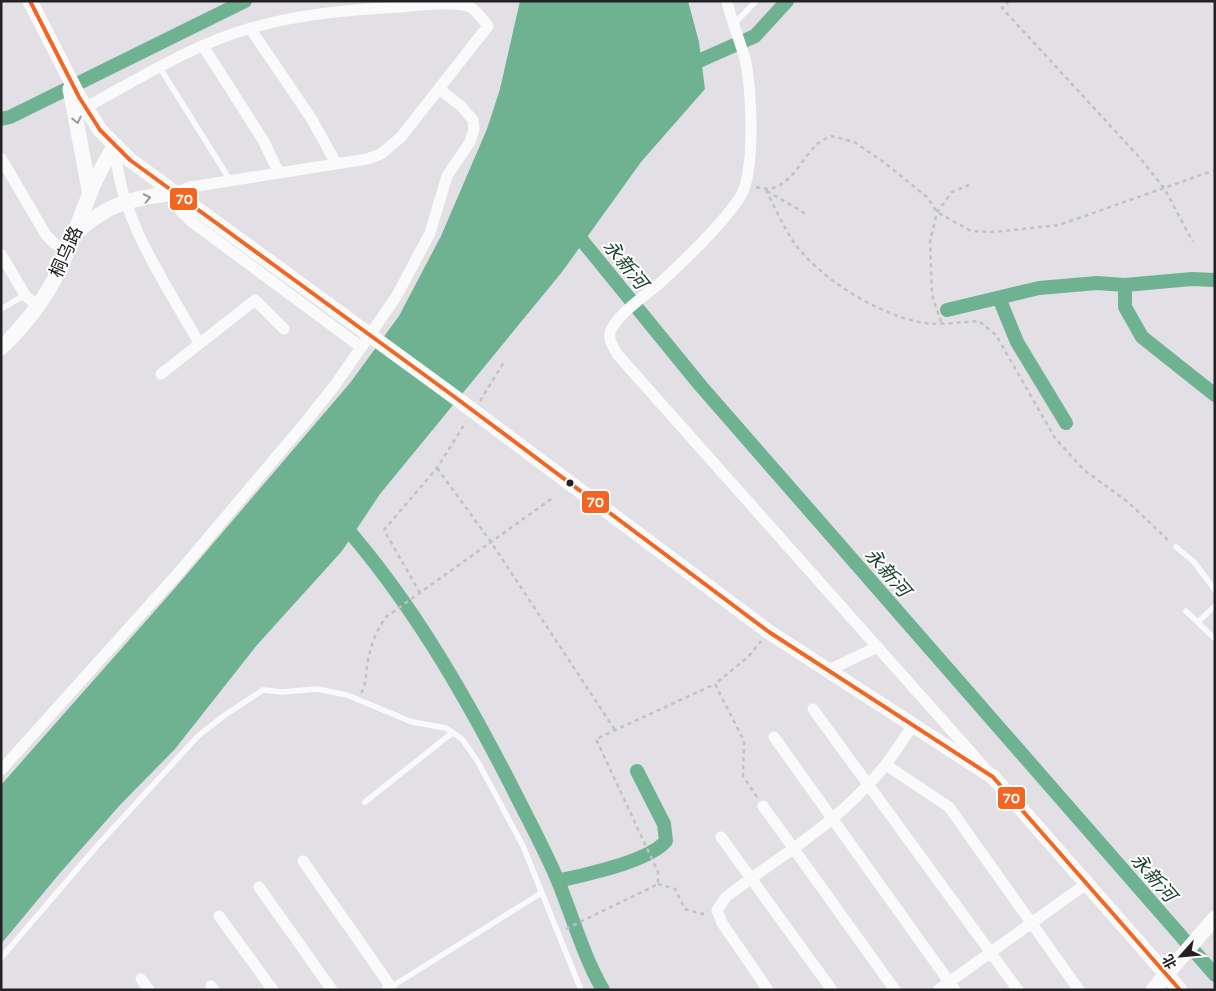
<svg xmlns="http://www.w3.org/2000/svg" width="1216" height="991" viewBox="0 0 1216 991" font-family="'Varela Round','Noto Sans SC',sans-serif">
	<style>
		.water { fill: #6fb291 }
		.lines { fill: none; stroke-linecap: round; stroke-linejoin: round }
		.canal { stroke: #6fb291; stroke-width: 14 }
		.path { stroke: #c1c1c1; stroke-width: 2.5; stroke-dasharray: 4 4; stroke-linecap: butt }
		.lane { stroke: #fbfafb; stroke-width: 5.5 }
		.street { stroke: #fbfafb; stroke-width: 11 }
		.secondary { stroke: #fbfafb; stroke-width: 15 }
		.bus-1-casing { stroke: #fff; stroke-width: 8 }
		.bus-1 { stroke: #f26522; stroke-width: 4 }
		.oneway { stroke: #9a989a }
		.bus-dot { fill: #232124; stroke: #fff; stroke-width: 2 }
		.labels { text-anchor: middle; stroke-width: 4; stroke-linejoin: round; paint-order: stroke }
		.street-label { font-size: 18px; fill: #232124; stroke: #fff }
		.water-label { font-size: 19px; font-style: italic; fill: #153e28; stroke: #fff }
		.line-badge { stroke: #fff; stroke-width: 2 }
		.badge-label { font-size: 14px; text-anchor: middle; font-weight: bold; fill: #fff }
	</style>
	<rect width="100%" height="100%" fill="#e2e0e4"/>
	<path class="water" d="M520 1H688L699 42 705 89 641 162 562 272 380 494 342 551 257 645 175 749 120 805 60 873 1 944V785L175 588 350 383 399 316 441 236 487 129 500 89Z"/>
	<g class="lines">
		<path class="canal" d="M684 60H701L755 36 787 1
			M1 119 10 117 245 1
			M571 231 580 238 700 385 1215 975
			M1125 285V307L1142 337 1215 395
			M999 298 1017 342 1066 423
			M947 310 1039 288 1097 283 1125 285 1192 279 1215 280
			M341 522C411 601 465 695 513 789 528 819 545 850 558 881 573 918 583 955 603 990
			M558 881C586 874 648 862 666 841L664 824 637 771"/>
		<path class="path" d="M1009 1 1002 8 1140 158 1164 188 1193 242
			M756 187C787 197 799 161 817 144 821 141 826 138 831 136L854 142 881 160 927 197 937 212 971 231 994 232 1059 225 1215 170
			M766 190C775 208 784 228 795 244 821 279 876 313 919 322 935 326 962 322 979 321L996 335 1055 438 1084 470 1128 502 1170 542
			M767 191 808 215
			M941 322 932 295 930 242 937 212 952 192 969 185
			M480 401 504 362
			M437 468 491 542 615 730
			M420 593 384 530 437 468 466 422
			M361 693C366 685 366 676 367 666 370 648 375 632 386 617L554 497
			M757 797 743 776 744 741 715 684 748 657 761 641
			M658 884 675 889 685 909 702 914 706 913
			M566 929 658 884V872L596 739 715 684"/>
		<path class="lane" d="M734 24 756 1
			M160 68 230 180
			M1 309 25 295
			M1176 547 1194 562 1215 590
			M1186 611 1215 639
			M1198 622 1215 606
			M365 802 452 733
			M1 958 97 846 198 736 225 715 263 690 282 692 317 689 347 695 412 722 446 728 462 739 478 762 523 846 581 990
			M391 987 541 893"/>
		<path class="street" d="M727 1C731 21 740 40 745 59 752 88 756 175 739 199 720 226 685 260 661 282 648 294 614 316 610 333 608 341 614 347 617 354L984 767
			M250 28 311 118 336 163
			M203 46 263 140 278 171
			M86 107C139 79 193 44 251 28 299 14 348 10 398 7 414 6 456 0 470 7 477 11 483 20 488 26L401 137 381 154 367 159 191 187 175 193 174 204 192 222 361 347
			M115 146C119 219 165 282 199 343
			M1 158 46 235 55 244 68 251
			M1 254 25 295 37 306
			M161 374 255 300 284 329
			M829 670 877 647
			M813 709 1018 990
			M774 737 955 990
			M886 765 949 807 1079 990
			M1 770 180 571 308 419 335 385 396 297 430 233 447 176 470 142 474 129 473 120 461 106 439 89
			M763 806 895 990
			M721 837 832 990
			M303 861 391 987 387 990
			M259 887 332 990
			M219 916 273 990
			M141 979 149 990
			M211 986 214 990
			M768 990 722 923 717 910 726 897C773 861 826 830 867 786 885 768 899 746 913 725
			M938 990 1086 884"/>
		<path class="secondary" d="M30 1 79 97 100 130 130 160 452 395 769 632 993 777 1180 990
			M70 89 90 194
			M77 232C108 203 133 198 175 193
			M1 348C25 325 46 298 60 268 79 228 89 183 115 146
			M1153 990 1215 918"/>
		<g class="bus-1-casing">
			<path id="bus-1" d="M30 1 79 97 100 130 130 160 452 395 769 632 993 777 1180 990"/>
		</g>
		<use href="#bus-1" class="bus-1"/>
	</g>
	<defs><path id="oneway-chevron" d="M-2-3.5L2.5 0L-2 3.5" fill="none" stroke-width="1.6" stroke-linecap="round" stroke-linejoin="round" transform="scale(1.25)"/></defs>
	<g class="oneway">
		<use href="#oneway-chevron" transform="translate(77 120) rotate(78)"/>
		<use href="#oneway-chevron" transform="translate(147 198) rotate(-12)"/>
	</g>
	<circle class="bus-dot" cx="570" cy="483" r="4.5"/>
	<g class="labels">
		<g class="street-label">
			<text transform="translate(66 252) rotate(-66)" y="6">桐乌路</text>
		</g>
		<g class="water-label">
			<text transform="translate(626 264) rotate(51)" y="7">永新河</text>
			<text transform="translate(888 572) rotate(49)" y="7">永新河</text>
			<text transform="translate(1154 877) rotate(49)" y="7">永新河</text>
		</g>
	</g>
	<g class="line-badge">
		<rect x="169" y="187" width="29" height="24" rx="5" fill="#f26522"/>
		<rect x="581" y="490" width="29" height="24" rx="5" fill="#f26522"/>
		<rect x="997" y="786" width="29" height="24" rx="5" fill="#f26522"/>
	</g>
	<g class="badge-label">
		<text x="184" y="204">70</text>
		<text x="595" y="507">70</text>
		<text x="1011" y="803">70</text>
	</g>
	<rect width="1216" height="991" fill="none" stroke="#232124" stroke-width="5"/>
	<g transform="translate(1181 956) rotate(243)" stroke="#ffffff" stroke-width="4" paint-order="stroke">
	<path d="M0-4L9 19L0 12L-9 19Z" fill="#232124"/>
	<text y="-8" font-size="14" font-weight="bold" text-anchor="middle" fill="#232124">北</text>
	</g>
</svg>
